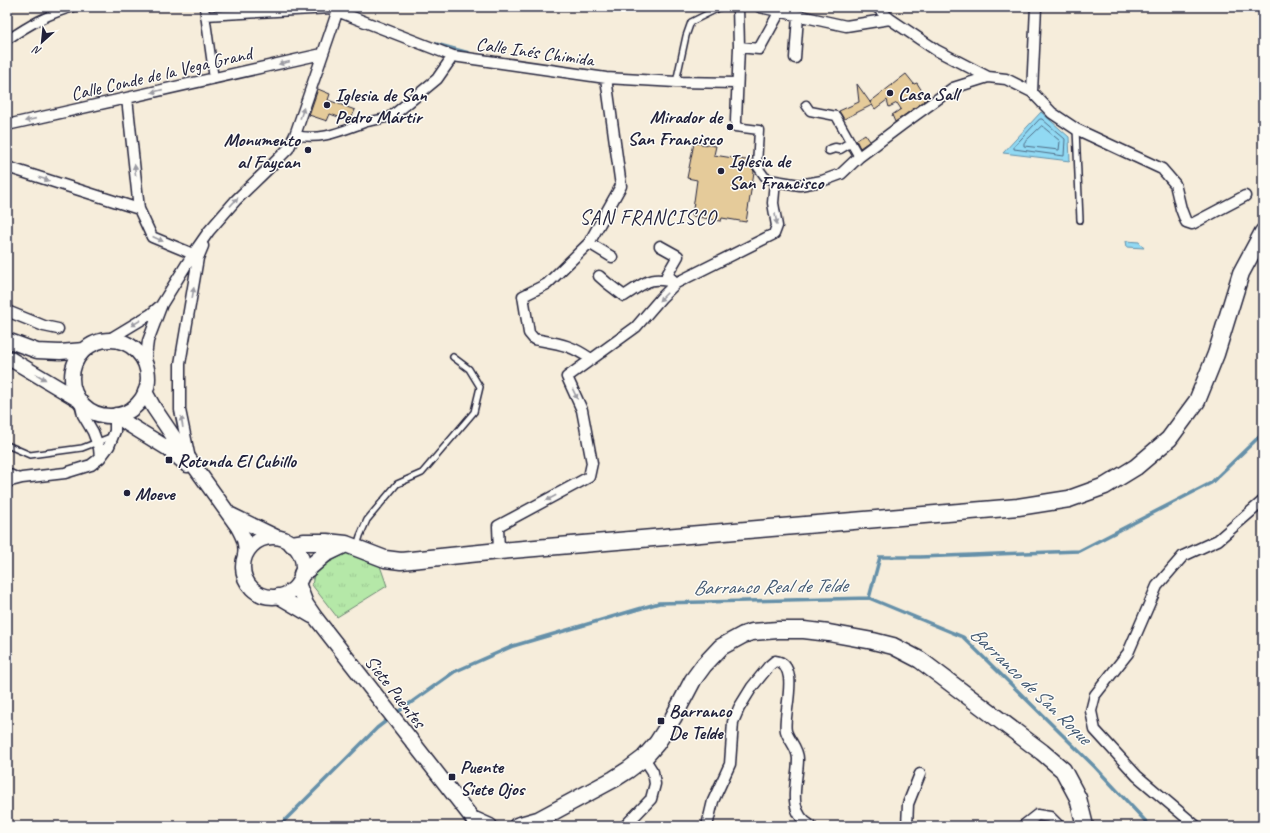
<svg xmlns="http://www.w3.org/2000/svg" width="1270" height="833" viewBox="0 0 1270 833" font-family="Caveat,sans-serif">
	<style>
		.park { fill: url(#park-tufts); stroke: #6c8572 }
		.water { fill: #91d9f3; stroke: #6590a9 }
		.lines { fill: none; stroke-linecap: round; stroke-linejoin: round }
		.shore { stroke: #4e6b85; stroke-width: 1 }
		.stream { stroke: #6590a9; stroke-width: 3.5 }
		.building { fill: #e5cb9a; stroke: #22223b }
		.service-casing { stroke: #22223b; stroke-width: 8 }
		.pedestrian-casing { stroke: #22223b; stroke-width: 11 }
		.minor-casing { stroke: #22223b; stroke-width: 13 }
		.secondary-casing { stroke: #22223b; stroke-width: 17 }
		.primary-casing { stroke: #22223b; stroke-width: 19 }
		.service { stroke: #fdfcf7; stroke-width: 5 }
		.pedestrian { stroke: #fdfcf7; stroke-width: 8 }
		.minor { stroke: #fdfcf7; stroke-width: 10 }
		.secondary { stroke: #fdfcf7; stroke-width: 14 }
		.primary { stroke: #fdfcf7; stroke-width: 16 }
		.oneway { fill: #9a9aa2 }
		.poi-dot { fill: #22223b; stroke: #fdfcf7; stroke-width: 1.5 }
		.labels { text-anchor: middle; stroke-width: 3; stroke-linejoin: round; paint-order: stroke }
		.street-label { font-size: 19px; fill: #22223b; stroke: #fdfcf7 }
		.poi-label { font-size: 19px; font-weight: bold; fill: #22223b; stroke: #fdfcf7; text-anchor: start }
		.neighbourhood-label { font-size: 20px; letter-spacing: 1px; fill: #22223b; stroke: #fdfcf7 }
		.water-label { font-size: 20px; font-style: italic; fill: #435972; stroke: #fdfcf7 }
	</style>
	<defs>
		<pattern id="park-tufts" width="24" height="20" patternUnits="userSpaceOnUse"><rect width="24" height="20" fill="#b5e8a8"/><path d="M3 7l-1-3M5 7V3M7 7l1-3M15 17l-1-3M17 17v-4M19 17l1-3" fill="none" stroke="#9bc792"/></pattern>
	</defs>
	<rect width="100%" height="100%" fill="#f6eddb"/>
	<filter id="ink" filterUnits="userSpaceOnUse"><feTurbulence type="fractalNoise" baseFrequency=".025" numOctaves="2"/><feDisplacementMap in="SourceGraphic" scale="8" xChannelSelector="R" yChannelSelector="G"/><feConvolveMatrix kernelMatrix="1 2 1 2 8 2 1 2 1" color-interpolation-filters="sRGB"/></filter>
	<g filter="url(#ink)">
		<path class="park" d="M347 553 379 563 387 586 337 617 312 585 315 570Z"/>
		<path class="water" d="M1041 112 1069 137 1070 161 1003 153Z
			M1126 241 1139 242 1144 248 1127 247Z"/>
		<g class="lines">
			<path class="shore" d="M1040 119H1042L1065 139 1064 156 1014 149V147Z
				M1042 126 1060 141 1059 150 1024 146V143Z"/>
			<path class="stream" d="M436 44 469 53
				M869 598 880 557H920L1079 551 1211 483 1263 433
				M395 714 454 672 513 646 659 603 869 598 963 637 1095 767 1150 826
				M279 826 377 728 390 718"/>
		</g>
		<path class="building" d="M906 74 914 84 917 83 927 99 895 122 892 115 901 109 897 103 889 107 887 100 875 109 870 102Z
			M857 84 872 105 844 119 839 111 859 102Z
			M318 89 330 94 328 100 355 110 350 121 330 114 327 121 309 115Z
			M865 134 870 141 860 148 856 140Z
			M694 143 716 146 714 155 752 161V166L754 172 746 222 722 218 721 221 692 216 697 180 687 178Z"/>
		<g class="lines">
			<g class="service-casing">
				<path id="service" d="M676 82 686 36 691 22 721 7
					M1076 129 1080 220
					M7 445 30 455 82 448 113 436
					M7 471 20 477
					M357 546 360 536 367 520 397 484 422 473 474 412 480 387 469 369 453 357"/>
			</g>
			<g class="pedestrian-casing">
				<path id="pedestrian" d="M204 7 214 79
					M205 16 331 9 337 11
					M7 40C29 25 48 14 74 7
					M806 105 810 111 836 116 859 157
					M736 121 735 127 759 130 757 166 765 177 775 181
					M295 135C322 141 341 131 367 122 375 120 383 119 391 117
					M829 150 835 148 840 149 850 143"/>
			</g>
			<g class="minor-casing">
				<path id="minor" d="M760 7 846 26 890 19
					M877 7 890 19 936 50 988 77 1006 79 1032 92 1052 113 1076 129 1162 169 1175 184 1181 209 1186 222 1192 224 1245 196
					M337 11 453 56 606 78 676 82 737 83
					M739 47 759 49 780 11
					M795 58 798 16
					M1032 92 1036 7
					M127 98 139 209 152 237 193 254
					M391 117 437 79 453 56
					M736 121 739 47 738 7
					M7 125 322 54
					M7 167 139 209
					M589 243 612 257
					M660 246 678 256 667 275 675 282
					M599 276 607 283 624 296C646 282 650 275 676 283
					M7 311 44 326 58 329
					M108 340 151 314 159 307
					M591 359C569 344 560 344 534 339L529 333 523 296 547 284 589 243 621 186 606 78
					M145 364 148 341 162 304 193 254 209 231 236 200 267 170 288 149 295 135 339 7
					M80 402 83 415 93 432 99 448 100 458
					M189 454 180 410V364L198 258 203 246
					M7 482 22 478 65 473 91 465 100 458 109 446 115 431V415
					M499 551 498 526 589 477 592 463 582 410 567 377 636 327 661 298 676 283 774 234 777 226 773 203 775 181 800 185 822 181 841 174 859 157 903 124 953 88 988 77
					M625 826 651 799 655 784 653 772 644 758
					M707 826 713 801 730 764 733 722 739 708 752 687 769 666 775 661C802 664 782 715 786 731 789 741 798 748 798 759 798 782 785 811 811 826
					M907 826 908 804 920 774
					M1023 826 1037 815 1050 817 1059 826
					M1196 826 1137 776 1095 730 1091 711 1095 695 1128 653 1157 586 1183 556 1218 540 1263 501"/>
			</g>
			<g class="secondary-casing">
				<path id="secondary" d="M7 340 37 351 60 352 84 350
					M72 378a38 38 0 1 1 76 0a38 38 0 1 1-76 0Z
					M7 357 79 400
					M145 392 154 408 177 442 238 527C243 536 247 544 245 555
					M116 415 128 424 167 448 187 465
					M231 515 276 537
					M243 567a30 30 0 1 1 60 0a30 30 0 1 1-60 0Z
					M298 583 306 604 315 617 472 818 476 826
					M278 596 312 616
					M472 818 490 826"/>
			</g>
			<g class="primary-casing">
				<path id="primary" d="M292 544 305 542H327L346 544 385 559 401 561 499 551 1018 507 1069 499 1105 486 1136 467 1169 439 1197 401 1216 354 1241 273 1263 232
					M302 574 325 554 346 544
					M517 826 538 820 614 779 628 770 644 758 657 743 673 718 693 680 704 665 721 647 743 635 752 632 778 630H804L829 633 873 641 893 646 920 660 1042 752 1063 770 1078 798 1085 826"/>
			</g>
			<use href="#service" class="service"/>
			<use href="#pedestrian" class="pedestrian"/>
			<use href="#minor" class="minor"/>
			<use href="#secondary" class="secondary"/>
			<use href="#primary" class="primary"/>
		</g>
		<defs><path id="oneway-solid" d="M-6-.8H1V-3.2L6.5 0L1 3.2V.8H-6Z"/></defs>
		<g class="oneway">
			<use href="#oneway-solid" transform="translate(284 63) rotate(167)"/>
			<use href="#oneway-solid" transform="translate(157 91) rotate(167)"/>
			<use href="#oneway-solid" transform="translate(302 113) rotate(-72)"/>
			<use href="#oneway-solid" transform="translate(30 120) rotate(167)"/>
			<use href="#oneway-solid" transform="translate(135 170) rotate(-96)"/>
			<use href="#oneway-solid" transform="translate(44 179) rotate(18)"/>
			<use href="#oneway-solid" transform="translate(234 202) rotate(-47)"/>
			<use href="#oneway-solid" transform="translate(776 219) rotate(79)"/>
			<use href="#oneway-solid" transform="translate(158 239) rotate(25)"/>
			<use href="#oneway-solid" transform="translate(193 293) rotate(-81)"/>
			<use href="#oneway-solid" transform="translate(663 297) rotate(135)"/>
			<use href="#oneway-solid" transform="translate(136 323) rotate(149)"/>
			<use href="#oneway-solid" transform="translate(41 377) rotate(31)"/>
			<use href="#oneway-solid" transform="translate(575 394) rotate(65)"/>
			<use href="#oneway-solid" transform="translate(182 422) rotate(-99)"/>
			<use href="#oneway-solid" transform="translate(551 498) rotate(152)"/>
		</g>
	</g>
	<g class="poi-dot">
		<circle cx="890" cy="93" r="4"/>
		<circle cx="327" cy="105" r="4"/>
		<circle cx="730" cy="127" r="4"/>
		<circle cx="308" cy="150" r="4"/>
		<circle cx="721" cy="171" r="4"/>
		<rect x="165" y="456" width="8" height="8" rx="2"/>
		<circle cx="127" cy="493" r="4"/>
		<rect x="657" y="717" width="8" height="8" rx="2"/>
		<rect x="448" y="773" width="8" height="8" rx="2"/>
	</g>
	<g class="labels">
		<g class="street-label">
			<text transform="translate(535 51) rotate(8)" y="7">Calle Inés Chimida</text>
			<text transform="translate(161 73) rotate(-13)" y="7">Calle Conde de la Vega Grand</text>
			<text transform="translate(396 691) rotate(52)" y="7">Siete Puentes</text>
		</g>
		<g class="poi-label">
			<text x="898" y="100">Casa Sall</text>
			<text x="335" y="101">Iglesia de San<tspan x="335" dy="22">Pedro Mártir</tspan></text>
			<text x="722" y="123" text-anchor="end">Mirador de<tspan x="722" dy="22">San Francisco</tspan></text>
			<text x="300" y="146" text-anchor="end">Monumento<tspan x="300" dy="22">al Faycan</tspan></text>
			<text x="729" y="167">Iglesia de<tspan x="729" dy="22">San Francisco</tspan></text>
			<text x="177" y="467">Rotonda El Cubillo</text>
			<text x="135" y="500">Moeve</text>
			<text x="669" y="717">Barranco<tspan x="669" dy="22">De Telde</tspan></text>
			<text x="460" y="773">Puente<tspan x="460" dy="22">Siete Ojos</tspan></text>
		</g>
		<g class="neighbourhood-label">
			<text x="648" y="224">SAN FRANCISCO</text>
		</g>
		<g class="water-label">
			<text transform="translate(770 586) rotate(-1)" y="7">Barranco Real de Telde</text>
			<text transform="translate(1031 685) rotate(44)" y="7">Barranco de San Roque</text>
		</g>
	</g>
	<rect width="1270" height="833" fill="none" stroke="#fdfcf7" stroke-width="24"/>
	<rect x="12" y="12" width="1246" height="809" fill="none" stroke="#22223b" stroke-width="1.5" filter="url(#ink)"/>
	<g transform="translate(42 42) rotate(207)" stroke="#fdfcf7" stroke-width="3" paint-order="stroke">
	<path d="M0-3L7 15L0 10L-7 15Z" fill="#22223b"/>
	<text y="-6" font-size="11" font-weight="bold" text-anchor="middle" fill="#22223b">N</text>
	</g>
</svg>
